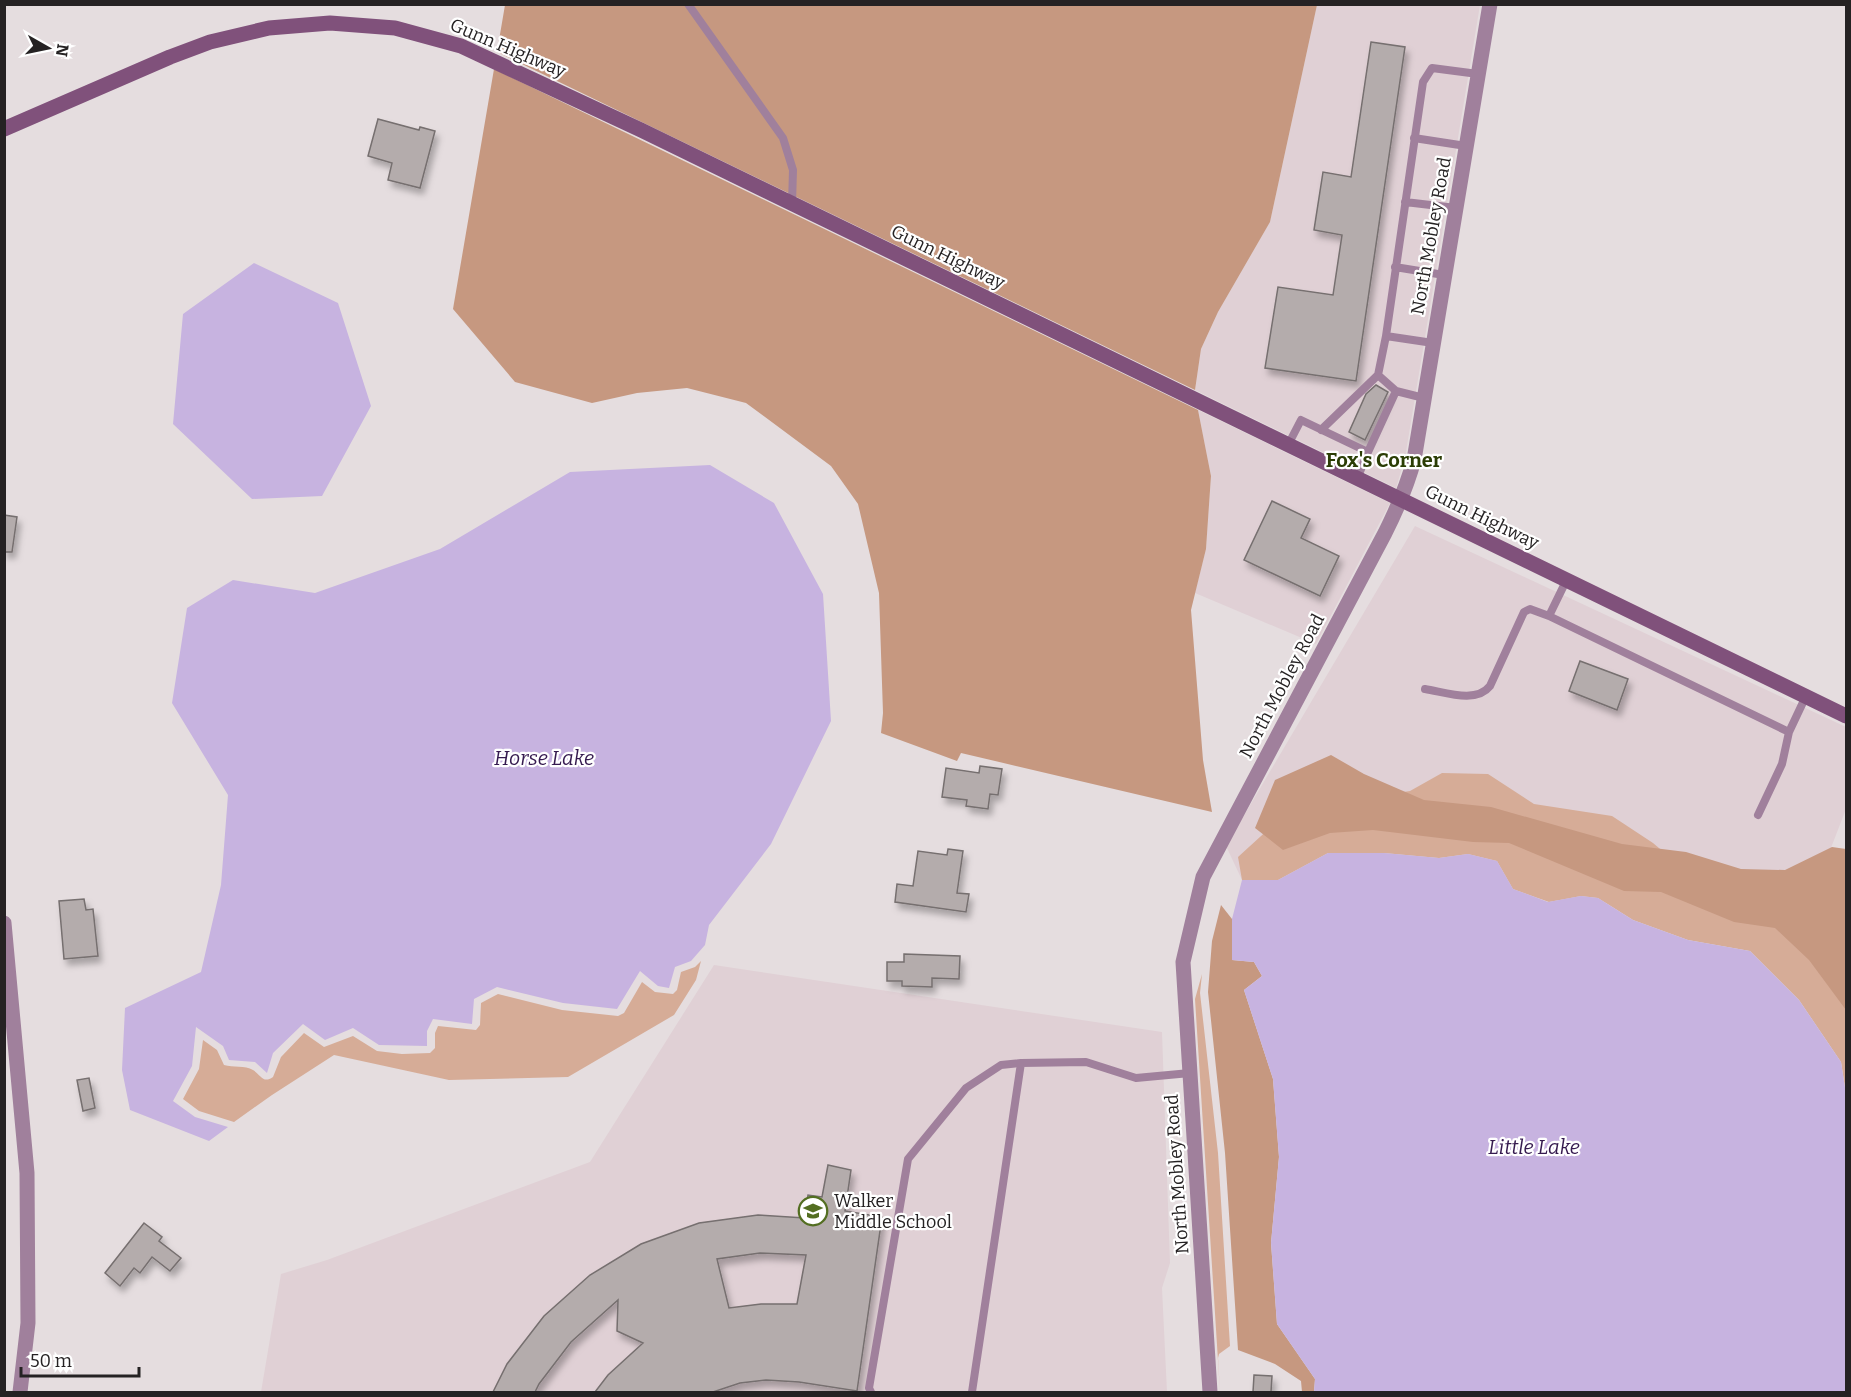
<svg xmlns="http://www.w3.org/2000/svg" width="1851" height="1397" viewBox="0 0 1851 1397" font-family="Bitter,serif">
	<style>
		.built { fill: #e0d0d5 }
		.green { fill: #d6ac97 }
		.forest { fill: #c69880 }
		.water { fill: #c7b3e0 }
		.building { fill: #b4acac; stroke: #766f6f; stroke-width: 1.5; fill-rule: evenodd; filter: url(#shadow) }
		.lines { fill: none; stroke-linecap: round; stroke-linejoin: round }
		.service { stroke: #a0809c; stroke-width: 8 }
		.minor { stroke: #a0809c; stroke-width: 15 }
		.tertiary { stroke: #a0809c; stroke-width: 15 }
		.secondary { stroke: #80517b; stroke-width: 15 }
		.labels { text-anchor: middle; stroke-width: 4.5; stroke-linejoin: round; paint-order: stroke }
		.street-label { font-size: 18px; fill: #252223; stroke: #fff }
		.poi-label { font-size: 18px; fill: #252223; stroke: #fff; text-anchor: start }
		.neighbourhood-label { font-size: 20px; font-weight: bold; fill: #2b3d05; stroke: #fff }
		.water-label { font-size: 20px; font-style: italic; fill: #351a4f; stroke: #fff }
	</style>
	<defs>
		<filter id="shadow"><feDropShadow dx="3.5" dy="6" stdDeviation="3" flood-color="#0004"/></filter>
	</defs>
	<rect width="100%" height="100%" fill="#e5dddf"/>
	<path class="built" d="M1317 5H1480L1405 458 1396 488 1195 390 1201 349 1218 312 1270 222Z
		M1198 410 1390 503 1316 644 1195 593 1206 549 1211 476Z
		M1415 526 1846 727V809L1805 915 1242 880 1226 846Z
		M714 965 1162 1032 1170 1263 1162 1288 1167 1392H261L281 1274 327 1260 590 1162Z"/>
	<path class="green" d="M1442 773 1488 774 1534 804 1612 816 1653 843 1691 875 1846 959V1094L1841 1062 1799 1000 1750 951 1688 940 1633 920 1598 898 1581 896 1549 902 1513 889 1497 861 1468 854 1439 858 1384 853H1328L1278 880H1242L1238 857 1272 826 1360 799 1410 791Z
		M701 961 696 980 674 1015 568 1077 449 1080 334 1055 272 1095 234 1122 199 1111 183 1099 199 1069 203 1040 217 1050 224 1065C233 1068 245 1065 253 1070 261 1075 263 1084 273 1077L281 1057 304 1033 324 1047 353 1036 377 1051 402 1054 430 1053 435 1048V1033L438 1026 476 1030 480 1025 481 1003 498 994 562 1010 618 1016 624 1013 642 982 655 992 673 994 677 990 681 972 695 967Z
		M1202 974 1200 993 1218 1153 1230 1346 1219 1354 1218 1358 1220 1392 1195 999Z"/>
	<path class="forest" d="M505 5H1317L1270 222 1218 312 1201 349 1195 390 497 52Z
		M494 69 1198 410 1211 476 1206 549 1191 610 1203 760 1212 812 961 753 957 761 881 733 883 713 879 593 858 504 831 466 746 403 687 388 637 393 592 403 515 382 453 309Z
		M1331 755 1364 774 1424 800 1491 807 1622 844 1686 852 1741 869 1785 870 1832 847 1846 849V1010L1809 960 1775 928 1734 922 1661 892 1624 891 1509 843 1473 842 1373 830 1330 833 1283 850 1255 828 1275 780Z
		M1221 905 1232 919V960L1254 962 1262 976 1244 990 1273 1079 1279 1157 1271 1243 1277 1324 1315 1379 1314 1392H1302L1301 1381 1275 1364 1238 1350 1225 1153 1208 992 1212 941Z"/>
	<path class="water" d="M254 263 338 303 371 406 322 496 252 499 173 424 183 314Z
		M710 465 774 503 823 594 831 721 771 844 709 925 705 945 691 961 675 967 669 988 658 986 640 971 617 1009 563 1003 497 987 474 999 472 1024 433 1019 427 1031V1046L379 1045 353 1028 325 1040 303 1024 273 1053 267 1073 255 1062 229 1060 223 1046 196 1027 192 1066 173 1101 195 1117 228 1127 209 1141 130 1110 122 1070 125 1008 201 972 221 885 228 795 172 703 187 608 233 580 315 593 440 549 570 472Z
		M1328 853H1384L1439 858 1468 854 1497 861 1513 889 1548 902 1581 896 1598 898 1633 920 1688 940 1750 951 1799 1000 1841 1062 1846 1094V1392H1314L1315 1379 1277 1324 1271 1243 1279 1157 1273 1079 1244 990 1262 976 1254 962 1232 960V919L1242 880H1278Z"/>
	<path class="building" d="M1371 42 1405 47 1356 381 1265 368 1278 287 1333 295 1342 235 1314 230 1323 172 1351 177Z
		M378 119 419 130 420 127 435 131 420 188 388 180 392 163 368 156Z
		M1376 385 1388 392 1365 440 1349 432 1366 394Z
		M1272 501 1310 519 1301 538 1339 556 1320 596 1244 560Z
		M4 515 17 517 12 552H4Z
		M1580 661 1628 679 1617 710 1569 691Z
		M980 766 1002 769 998 795 990 794 988 809 966 806 967 800 942 797 946 768 979 773Z
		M948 849 963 851 957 893 969 894 966 912 895 902 897 884 913 886 918 851 947 855Z
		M84 899 86 910 93 909 98 956 64 959 59 901Z
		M904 954 960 956 959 979 932 978V987L902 986V981H887V962H904Z
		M89 1078 95 1108 83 1111 77 1080Z
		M828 1165 851 1170 845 1211 882 1217 857 1391 799 1382 766 1380 740 1383 713 1392H595L608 1375 643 1343 617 1331 618 1300 571 1342 539 1384 535 1392H493L507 1364 544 1316 590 1275 641 1244 699 1223 758 1215 805 1218 808 1195 822 1197ZM760 1253 806 1255 797 1304H761L729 1308 717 1259Z
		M144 1223 162 1237 159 1241 181 1258 170 1271 152 1257 140 1273 134 1268 120 1286 105 1273Z
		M1254 1375 1272 1376 1271 1392H1253Z"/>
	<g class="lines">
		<path class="service" d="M688 4 783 138 793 170 792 204
			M1414 138 1466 146
			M1405 202 1456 208
			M1395 267 1444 275
			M1386 336 1378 375 1396 391 1424 398
			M1433 343 1386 336 1423 82 1432 68 1478 74
			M1321 430 1378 375
			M1288 445 1301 420 1368 452 1396 391
			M1357 479 1368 452
			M1567 579 1549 616 1789 732
			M1425 689C1445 692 1476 704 1490 686L1524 612 1530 609 1549 616
			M1758 815 1782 764 1789 732 1806 696
			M1021 1063 1086 1062 1136 1078 1190 1073
			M871 1392 869 1388 908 1159 966 1088 1001 1065 1021 1063 972 1392"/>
		<path class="minor" d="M4 923 27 1173 28 1323 20 1392"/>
		<path class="tertiary" d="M1210 1392 1183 962 1203 877 1385 533C1397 509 1407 486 1414 460L1490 4"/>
		<path class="secondary" d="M4 129 170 57 210 42 269 28 330 23 395 28 461 46 641 130 1846 716"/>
	</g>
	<defs>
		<g id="school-ring" transform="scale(1.5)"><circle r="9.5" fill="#fff" stroke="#536e21" stroke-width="1.5"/><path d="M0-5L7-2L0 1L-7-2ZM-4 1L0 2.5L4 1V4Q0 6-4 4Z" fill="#536e21"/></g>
	</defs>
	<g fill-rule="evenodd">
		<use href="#school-ring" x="813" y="1211"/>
	</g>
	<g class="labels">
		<g class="street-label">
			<text transform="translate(508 48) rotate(23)" y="6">Gunn Highway</text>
			<text transform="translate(1431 236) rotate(-80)" y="6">North Mobley Road</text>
			<text transform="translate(948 257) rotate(26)" y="6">Gunn Highway</text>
			<text transform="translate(1482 517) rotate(26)" y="6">Gunn Highway</text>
			<text transform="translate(1282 686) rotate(-62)" y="6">North Mobley Road</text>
			<text transform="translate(1177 1174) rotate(-94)" y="6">North Mobley Road</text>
		</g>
		<g class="poi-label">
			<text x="834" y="1207">Walker<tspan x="834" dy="21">Middle School</tspan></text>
		</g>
		<g class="neighbourhood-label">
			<text x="1384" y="467">Fox's Corner</text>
		</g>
		<g class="water-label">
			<text x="544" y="765">Horse Lake</text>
			<text x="1534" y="1154">Little Lake</text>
		</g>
	</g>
	<rect width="1851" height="1397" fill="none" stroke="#252223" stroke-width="12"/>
	<g transform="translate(48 48) rotate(99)" stroke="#ffffff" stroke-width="4.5" paint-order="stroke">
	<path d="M0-4.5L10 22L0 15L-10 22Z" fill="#252223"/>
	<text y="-9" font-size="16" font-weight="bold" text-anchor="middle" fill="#252223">N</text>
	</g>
	<path d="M21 1367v9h118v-9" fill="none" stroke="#252223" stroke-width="3"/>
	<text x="30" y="1367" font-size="18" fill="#252223" stroke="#ffffff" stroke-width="4.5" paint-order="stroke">50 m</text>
</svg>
